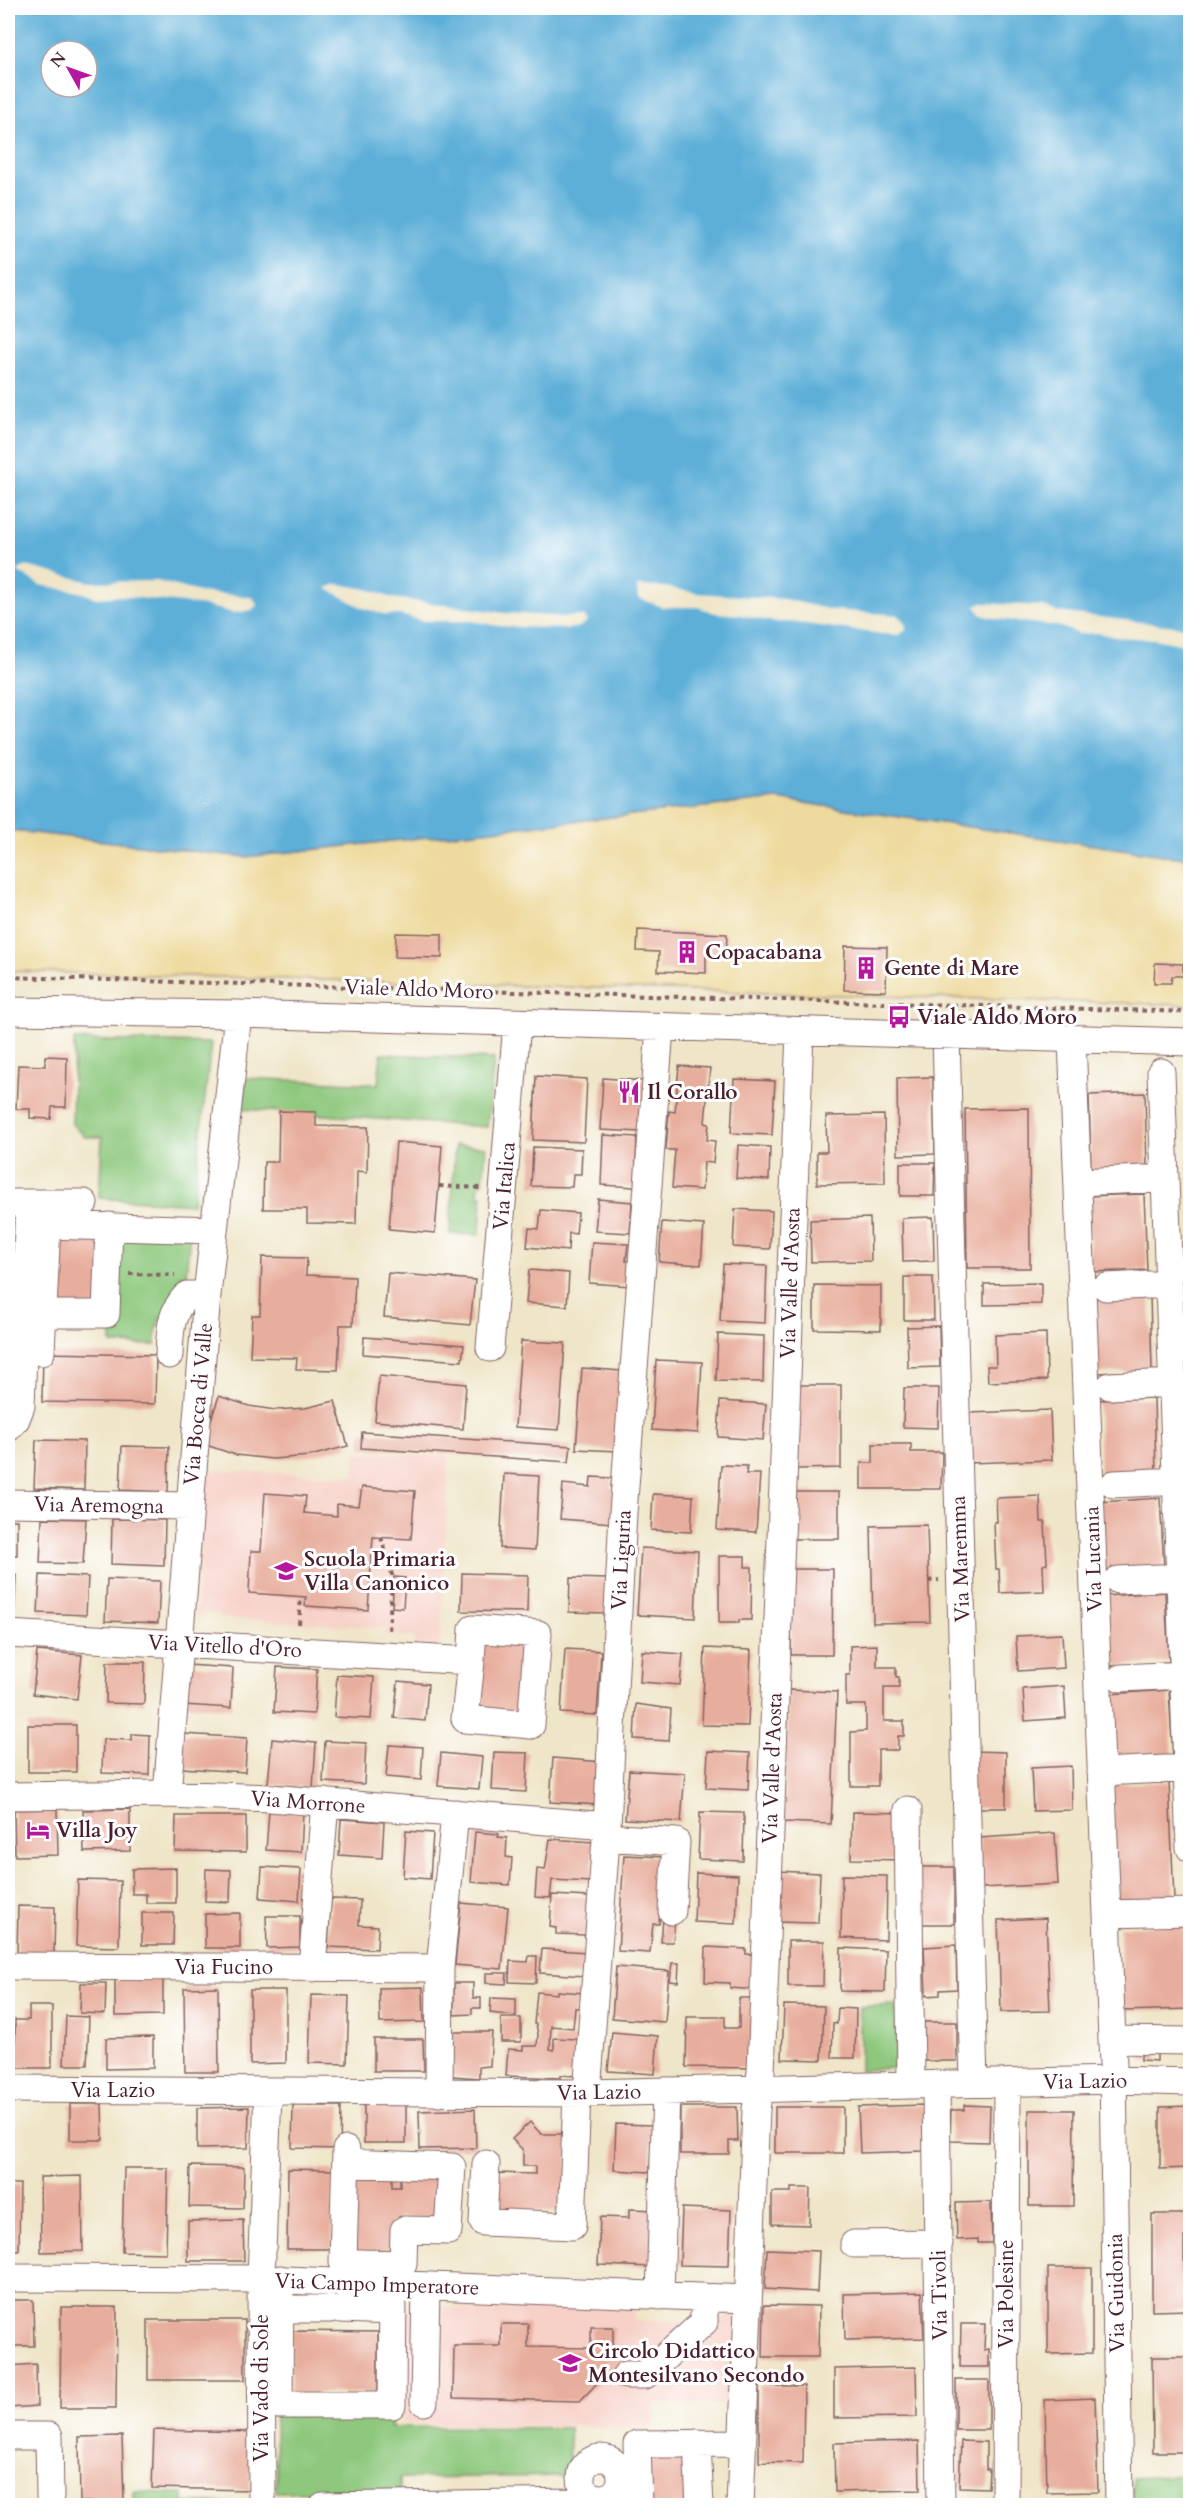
<svg xmlns="http://www.w3.org/2000/svg" width="1198" height="2513" viewBox="0 0 1198 2513" font-family="Cardo,serif">
	<style>
		.built { fill: #f7d1c8 }
		.green { fill: #8dc87d; stroke: #6c7454; stroke-width: 1.5 }
		.sand { fill: #eeda9e; stroke: #9c7c64; stroke-width: 1.5 }
		.water { fill: #5dafd8; stroke: #546782; stroke-width: 1.5; fill-rule: evenodd }
		.pier { fill: #efe5c8 }
		.building { fill: #e8ae9d }
		.lines { fill: none; stroke-linecap: round; stroke-linejoin: round }
		.minor-casing { stroke: #846462; stroke-width: 29 }
		.path { stroke: #846462; stroke-width: 4; stroke-dasharray: 4.5 4.5; stroke-linecap: butt }
		.minor { stroke: #fff; stroke-width: 27 }
		.labels { text-anchor: middle; stroke-width: 6; stroke-linejoin: round; paint-order: stroke }
		.poi-label { font-size: 21px; font-weight: bold; fill: #4a1f2b; stroke: #fff; text-anchor: start }
		.street-label { font-size: 21px; fill: #4a1f2b; stroke: #fff }
	</style>
	<rect width="100%" height="100%" fill="#fff"/>
	<filter id="ink" filterUnits="userSpaceOnUse"><feTurbulence type="fractalNoise" baseFrequency=".0167" numOctaves="2"/><feDisplacementMap in="SourceGraphic" scale="12" xChannelSelector="R" yChannelSelector="G"/><feConvolveMatrix kernelMatrix="1 2 1 2 8 2 1 2 1" color-interpolation-filters="sRGB"/></filter>
	<filter id="wash" filterUnits="userSpaceOnUse"><feTurbulence type="fractalNoise" baseFrequency=".008" numOctaves="4" result="noise"/><feDisplacementMap in="SourceGraphic" scale="24" xChannelSelector="R" yChannelSelector="G"/><feGaussianBlur stdDeviation="1.35" result="paint"/><feColorMatrix in="noise" values="0 0 0 0 0 0 0 0 0 0 0 0 0 0 0 0 0 1.4 0 .05"/><feComposite in="paint" operator="in"/></filter>
	<g filter="url(#wash)">
		<rect width="100%" height="100%" fill="#efe5c8"/>
		<path class="built" d="M356 1452 449 1456 440 1648 414 1647V1637L386 1636V1628L220 1618V1614L202 1612 201 1616H196L203 1470 355 1476Z
			M405 2307 635 2308 634 2321 718 2323 736 2307 733 2405 654 2403V2427L405 2423Z"/>
		<path class="green" d="M74 1040 211 1043 193 1204 99 1198 102 1137H85L72 1124Z
			M381 1054 494 1059 487 1127 243 1109 246 1078 378 1084Z
			M455 1145 486 1147 483 1184H479L478 1194 482 1195 480 1235 450 1234Z
			M117 1233 190 1235 184 1293 160 1318 156 1332V1345L111 1344Z
			M896 2005V2068L860 2070V2007Z
			M275 2415 391 2418V2427L569 2428V2476L400 2478V2490L276 2492Z
			M1190 2475V2505H1133V2478Z
			M133 2492 183 2493 184 2503H253V2505H133Z"/>
		<path class="sand" d="M777 799 1190 859V1005L8 971V830L245 857Z"/>
		<path class="water" d="M8 8H1190V859L777 799 245 857 8 830ZM51 51H87V87H51Z"/>
		<path class="pier" d="M26 566 90 582 157 581 199 592 244 596 253 598 257 605 252 610 234 613 206 606 174 602 121 596 96 598 80 592 40 585 17 571Z
			M338 584 367 589 392 598 505 613 564 617 583 616 588 621 579 627 567 629 498 626 472 621H422L401 615H386L363 608 326 588Z
			M637 586 665 587 695 593 784 599 832 610 898 615 905 623 906 630 899 635 882 634 791 622H773L741 615 715 613 698 607H662L638 598Z
			M983 603 1042 606 1057 612 1190 628V646L1154 639 1116 637 1098 633 1080 634 1058 626 997 619 982 615 975 606Z"/>
		<g id="blocks">
			<path class="building" d="M638 930 727 934 726 957 706 956V973L658 971 659 952 637 951Z
				M396 933 442 934V958L395 957Z
				M845 946 887 947 886 991 844 990Z
				M1155 963 1183 964V976H1172L1171 983H1154Z
				M45 1056 67 1057 66 1107H52L51 1119 30 1118V1109H16L18 1065 45 1066Z
				M679 1066 710 1068 705 1123 709 1124 707 1140 715 1141 713 1163 704 1162 702 1190 672 1188 675 1150H666L669 1111 675 1112Z
				M536 1076 587 1079 584 1142 533 1140Z
				M933 1077 935 1154 898 1155 897 1078Z
				M603 1078 645 1081 642 1132 600 1130Z
				M734 1079 775 1081 772 1135 731 1133Z
				M1145 1093 1147 1168 1091 1171 1089 1095Z
				M1029 1108 1030 1268H967L965 1109Z
				M279 1111 316 1112V1126L368 1127 367 1172 357 1171 356 1224 307 1223V1209H263L264 1162H278Z
				M884 1115 885 1183 817 1184V1152H827L826 1116Z
				M603 1135 637 1137 635 1187 601 1185Z
				M396 1142 442 1146 435 1233 389 1229Z
				M738 1145 770 1147 769 1180 736 1178Z
				M533 1147 582 1149 581 1174H573L572 1187 531 1186Z
				M900 1163H935L934 1196H900Z
				M1144 1194 1147 1270 1091 1272 1088 1196Z
				M598 1199 632 1202 630 1233 595 1231Z
				M735 1209 772 1211 770 1249 733 1247Z
				M541 1210 578 1213 576 1234 569 1233 568 1251 527 1247 529 1228 539 1229Z
				M933 1217 934 1261 903 1262 902 1218Z
				M870 1218 871 1261 811 1262 810 1220Z
				M662 1222 704 1225 701 1265 659 1262Z
				M58 1232 102 1234 99 1308 55 1306Z
				M592 1242 628 1244 626 1261H632L630 1286 589 1283Z
				M262 1257 307 1258 306 1275 355 1277 353 1325H340L338 1370 296 1369 297 1358 250 1357 252 1315H260Z
				M723 1264 767 1266 765 1323 720 1321Z
				M529 1270 569 1273 567 1306 526 1303Z
				M388 1273 475 1280 470 1325 384 1317Z
				M904 1277H933L934 1320H904Z
				M1041 1283V1304L984 1305V1284Z
				M814 1285 881 1286V1330L814 1329Z
				M1150 1295 1152 1371 1096 1373 1094 1297Z
				M939 1326 940 1367 908 1368 907 1327Z
				M1046 1333 1047 1380 988 1382 987 1366H996L995 1335Z
				M718 1334 764 1336 763 1382 716 1381Z
				M364 1337 464 1345 462 1361 363 1354Z
				M521 1341 565 1343 559 1430 515 1427Z
				M43 1353 156 1355 155 1404 42 1402Z
				M656 1360 702 1362 698 1433 652 1430Z
				M582 1368 622 1371 617 1451 576 1449Z
				M379 1376 466 1384 463 1429 375 1421Z
				M797 1385H841V1468L797 1469Z
				M904 1388H939L938 1428 903 1427Z
				M219 1396 249 1406 275 1410 305 1408 335 1401 348 1446 310 1456 273 1459 236 1455 203 1444Z
				M1154 1398 1156 1474 1100 1476 1098 1400Z
				M720 1401 766 1404 763 1440 718 1437Z
				M1050 1410 1052 1460 970 1463 968 1413Z
				M362 1432 571 1446 569 1462 361 1448Z
				M36 1440 85 1441 84 1490 34 1488Z
				M873 1444H911V1452H942L941 1489H861V1463H873Z
				M122 1446 169 1447 168 1492 120 1490Z
				M721 1465 747 1466 746 1474H760L756 1532 717 1530Z
				M504 1474 539 1476 535 1550 500 1548Z
				M591 1477 612 1478 611 1488 616 1489 613 1523 560 1519 563 1484 590 1487Z
				M362 1487 415 1491 411 1539 373 1537 368 1610 305 1606 306 1597 249 1593 251 1551H261L265 1493 306 1496 304 1513 337 1516V1504L359 1506Z
				M795 1492H839V1539H794Z
				M653 1494 693 1496 691 1532 651 1530Z
				M1040 1496 1041 1522H1045L1047 1564 1043 1565 1044 1591 1000 1593 999 1569H996L994 1522H997L996 1498Z
				M1160 1498 1164 1568 1104 1572 1100 1502Z
				M42 1518 86 1519 83 1564 40 1563Z
				M112 1519 165 1520 164 1566 111 1564Z
				M8 1520H17V1555H8Z
				M927 1525 930 1622 873 1623 871 1526Z
				M641 1548 698 1551 695 1618 637 1615Z
				M719 1556H745V1567H752L751 1620H739V1623H719Z
				M792 1569H833L832 1655H791Z
				M462 1573 528 1575 527 1612 461 1611Z
				M8 1575H16L14 1611H8Z
				M40 1575 88 1577 86 1615 38 1613Z
				M394 1577 405 1578 403 1608 392 1607Z
				M570 1578 607 1579 606 1613 569 1612Z
				M107 1579 160 1581 158 1623 105 1621Z
				M1165 1592 1169 1662 1109 1666 1104 1596Z
				M1062 1634 1064 1668 1018 1671 1016 1636Z
				M482 1638 527 1641 521 1713 476 1710Z
				M877 1645V1667H896V1677H899V1688H884V1721H904V1736H898V1750H878V1786H851V1732L866 1731V1705H846V1675H850V1646Z
				M705 1648 751 1650 748 1726 702 1725Z
				M565 1649 601 1651 597 1715 561 1713Z
				M37 1651 82 1655 77 1699 33 1694Z
				M642 1651 683 1654 680 1685 640 1682Z
				M107 1662H145L144 1704 106 1703Z
				M187 1665 233 1668 231 1708 184 1705Z
				M277 1667 317 1669 314 1714 274 1712Z
				M337 1675 374 1677 371 1719 334 1717Z
				M398 1681 428 1684 425 1721 394 1718Z
				M1064 1686 1066 1718 1025 1721 1023 1689Z
				M789 1690 837 1692 831 1824 783 1822Z
				M1169 1690 1173 1760 1113 1763 1109 1694Z
				M636 1704 671 1709 669 1741 634 1739Z
				M28 1725H76V1772H28Z
				M132 1734 150 1735 149 1775 102 1773 103 1739 132 1740Z
				M183 1734 247 1738 245 1772 181 1768Z
				M272 1739 316 1743 313 1788 268 1784Z
				M325 1741 366 1743 364 1784 323 1782Z
				M389 1745 423 1747 421 1780 386 1777Z
				M708 1751 750 1753 748 1790 706 1788Z
				M970 1751 1006 1752V1808H969Z
				M494 1752 528 1753 526 1792 492 1790Z
				M441 1753 482 1757 479 1789 438 1786Z
				M553 1758 603 1762 599 1805 550 1802Z
				M1071 1766 1072 1810 1033 1811 1031 1768Z
				M629 1770 685 1773 681 1822 625 1819Z
				M1169 1782 1174 1900 1116 1903 1112 1784Z
				M57 1809 58 1855 15 1856 14 1810Z
				M130 1809V1851L84 1852 83 1810Z
				M269 1811 303 1813 301 1852 266 1850Z
				M700 1812 744 1813 743 1861 698 1859Z
				M852 1812 906 1813 905 1860 851 1859Z
				M176 1816H246V1852L175 1851Z
				M341 1819 384 1822 382 1858 339 1855Z
				M406 1831 433 1833 430 1879 403 1877Z
				M475 1832 499 1834 498 1837 507 1838 506 1857 512 1858 510 1885 471 1882Z
				M1055 1833 1058 1884 982 1888 979 1838Z
				M550 1839 594 1842 591 1882 552 1880 550 1898 535 1897 537 1869 545 1870Z
				M624 1855 664 1857 659 1924H653L650 1953 618 1951Z
				M262 1867 301 1869 299 1901 260 1898Z
				M915 1867H954V1924H916Z
				M176 1868V1903H146V1894H132V1869Z
				M206 1869 231 1870 230 1902 205 1901Z
				M776 1871 820 1873 818 1923 774 1922Z
				M696 1873 738 1875 736 1924 694 1922Z
				M842 1875 887 1876 886 1940 841 1938Z
				M78 1880 120 1881 119 1947 76 1946Z
				M552 1895 589 1897 587 1935 556 1934V1928L550 1927Z
				M331 1899 360 1900 359 1925 378 1926 377 1949 328 1947Z
				M461 1903 508 1907 502 1969 455 1965Z
				M18 1906 55 1907 54 1955H17Z
				M142 1913H174L173 1945H142Z
				M240 1913V1948H205V1914Z
				M266 1916H300V1947L267 1948Z
				M1046 1918 1050 2011 1001 2012 998 1920Z
				M663 1919 675 1920 673 1942H661Z
				M1190 1924V2009L1122 2011 1120 1927Z
				M788 1941H824L823 1986H788Z
				M956 1945 957 1989 940 1990V1995L926 1996 924 1947Z
				M706 1947 746 1949V1954L759 1955 758 1990 730 1988V1983L705 1982Z
				M841 1948 886 1950 885 1992 840 1991Z
				M542 1949 586 1952 585 1976 540 1973Z
				M529 1956H537L536 1983 509 1982 510 1961 528 1962Z
				M672 1963H679L678 1982 670 1981Z
				M616 1967 669 1971 665 2022 612 2018Z
				M486 1973H507L506 1984 486 1983Z
				M115 1980H163V2015L115 2016Z
				M81 1983H106L105 2014 80 2013Z
				M454 1983H473V1998H481V2008H472V2014L454 2015Z
				M218 1987 219 2072H185L184 1988Z
				M423 1987 424 2022 380 2023 379 1988Z
				M250 1990H286V2063L250 2064Z
				M557 1991 584 1993 583 2008H575L573 2028 551 2026 550 2049 554 2050V2038L578 2039 576 2076 561 2075V2078L506 2076 508 2049 523 2050V2046H537L538 2034 536 2024H534L537 1992 557 1994Z
				M311 1995 349 1996 347 2064 309 2063Z
				M491 1998 516 1999V2016L490 2013Z
				M739 1998H755L754 2068 686 2067 687 2017H725V2028H739Z
				M784 2005 824 2006 822 2060 782 2059Z
				M29 2006H52V2068H15V2020H29Z
				M838 2008 856 2009 855 2058H832L833 2023 837 2024Z
				M66 2016 89 2017 87 2065H64Z
				M501 2018H521V2042H501Z
				M924 2022H957V2061H924Z
				M453 2032H492L490 2066 479 2067V2078L452 2076Z
				M612 2032 658 2036 655 2074 608 2071Z
				M153 2037V2068L106 2069V2038Z
				M374 2039H423L424 2071H374Z
				M1141 2050H1157V2061L1141 2060Z
				M70 2104H102L103 2140H70Z
				M364 2105H406V2143H364Z
				M924 2105 925 2151 860 2153 858 2107Z
				M964 2105 990 2106 989 2142 950 2141 951 2110H964Z
				M293 2106H341L340 2149 292 2148Z
				M1190 2106V2168L1160 2169V2107Z
				M249 2107 248 2148 197 2149V2108Z
				M680 2107H737L738 2141H729V2154H680Z
				M775 2107H843V2153H775Z
				M475 2109 476 2148 420 2149 419 2111Z
				M1029 2110H1074L1073 2206H1029Z
				M530 2122 541 2134H569L567 2212 495 2210 496 2173 535 2174V2166H523V2150L512 2139Z
				M616 2124 652 2125 650 2172 614 2170Z
				M190 2166 244 2167 243 2208 189 2207Z
				M355 2167H392V2187H400V2177L447 2171V2218L399 2217V2255L354 2254Z
				M124 2168H168L166 2253 122 2252Z
				M288 2169 333 2170 332 2249H287Z
				M82 2176 83 2251 41 2252 40 2177Z
				M8 2184H20L19 2251H8Z
				M791 2188H810L809 2225 772 2224V2192H791Z
				M991 2202 992 2243H978V2239L957 2240 956 2203Z
				M682 2208 731 2210 729 2266 680 2265Z
				M629 2209 657 2210 654 2267 598 2265 600 2217 629 2218Z
				M1152 2214H1190V2237H1184V2282H1190V2310L1152 2311Z
				M243 2220 244 2261H188V2221Z
				M767 2249 819 2251 817 2292 765 2289Z
				M1048 2268H1092V2353L1048 2354Z
				M922 2292 924 2338 845 2340 844 2294Z
				M8 2300H33L34 2346H8Z
				M764 2305 819 2306 818 2357H763Z
				M61 2307H117L116 2408H60Z
				M148 2320H245V2380H148Z
				M501 2324H528V2347L591 2348V2327H613V2350H637V2369L624 2378 603 2377 580 2401 453 2398 454 2346H501Z
				M961 2324H985L984 2350 989 2349V2367H960Z
				M291 2331 378 2332V2393H290Z
				M1152 2357H1190V2452H1153Z
				M36 2364 37 2406 8 2408V2366Z
				M916 2367 917 2417 834 2418V2369Z
				M956 2380H989V2430H956Z
				M759 2386H804L803 2463 759 2462Z
				M1095 2398 1098 2492 1047 2493 1045 2400Z
				M154 2430 251 2432 250 2490 152 2488Z
				M122 2436 124 2501 80 2502 79 2437Z
				M919 2441 920 2490 835 2492 834 2443Z
				M961 2441 986 2442V2469H989L988 2488 959 2487Z
				M689 2454 688 2506H650L647 2455Z
				M992 2499V2506H959V2500Z"/>
		</g>
	</g>
	<g filter="url(#ink)">
		<use href="#blocks" fill-opacity="0" stroke="#846462" stroke-width="1.5"/>
		<g class="lines">
			<g class="minor-casing">
				<path id="minor" d="M8 1011 238 1014 1190 1042
					M946 1035 974 2083
					M1072 1039 1113 2065 1119 2506
					M1161 1072 1190 1848
					M1078 1182 1165 1178
					M8 1203H84
					M1106 1287 1169 1284
					M51 1314H106L109 1226
					M490 1348 517 1023
					M41 1352 47 1225 214 1230
					M169 1355C170 1332 170 1312 187 1295H207
					M1110 1386 1173 1383
					M8 1428 16 1419 21 1406 29 1203
					M1114 1484 1177 1481
					M8 1503 190 1506
					M1118 1580 1180 1577
					M8 1634 471 1661 465 1719 531 1725 538 1634 473 1629 471 1661
					M1121 1678 1184 1675
					M1101 1772 1187 1768
					M167 1794 207 1295 238 1014
					M8 1796 167 1794 270 1798 607 1826
					M908 1810 911 2085
					M607 1837 676 1842 672 1911
					M1107 1914 1190 1912
					M8 1966 440 1968
					M312 1968 325 1802
					M1112 2040 1190 2041
					M936 2084 941 2506
					M8 2089 587 2093 1114 2080 1190 2082
					M439 2093 440 1968 455 1813
					M587 2093 607 1826 623 1513 660 1028
					M346 2150 343 2262 362 2263V2279
					M346 2163 452 2167 448 2231 404 2230 403 2264 362 2263
					M486 2164 483 2222 572 2226 577 2093
					M854 2244 939 2243
					M8 2278 261 2279 747 2299
					M280 2279 279 2405H392L393 2284
					M660 2296 666 2091
					M280 2309H330
					M341 2309 393 2311
					M626 2375H645L704 2322V2297
					M424 2402 426 2286
					M8 2436H49L50 2496
					M697 2443 700 2506
					M581 2478a20 20 0 1 1 40 0a20 20 0 1 1-40 0Z
					M262 2506 261 2279 268 2091
					M323 2506 574 2502 586 2493
					M639 2506 637 2444 742 2443
					M740 2506 756 2110 761 2072 800 1031
					M1005 2506 1007 2083"/>
			</g>
			<path class="path" d="M8 977 1190 1012
				M439 1186 482 1188
				M129 1274 175 1275
				M381 1537 392 1575 389 1632
				M928 1581 939 1580
				M299 1624 301 1597"/>
			<use href="#minor" class="minor"/>
		</g>
	</g>
	<defs>
		<g id="building-bare" transform="scale(1.8)"><path d="M-4-6H4V6H1V3H-1V6H-4ZM-2.5-4.3h1.7v1.8h-1.7ZM.8-4.3h1.7v1.8H.8ZM-2.5-1h1.7V.8h-1.7ZM.8-1h1.7V.8H.8Z" fill="#b5179e" stroke="#fff" stroke-width="2.5" paint-order="stroke"/></g>
		<g id="bus-bare" transform="scale(1.8)"><path d="M-5-6H5V4H4V6H2V4H-2V6H-4V4H-5ZM-3.5-4V0h7V-4ZM-3.5 1.2v1.5H-2V1.2ZM2 1.2v1.5H3.5V1.2Z" fill="#b5179e" stroke="#fff" stroke-width="2.5" paint-order="stroke"/></g>
		<g id="restaurant-bare" transform="scale(1.8)"><path d="M-5-6h1v4h1v-4h1v4h1v-4h1v5L-1.5 .5V6h-2V.5L-5-1ZM5-6V6H3V1.5H1.5Q1.5-4 5-6Z" fill="#b5179e" stroke="#fff" stroke-width="2.5" paint-order="stroke"/></g>
		<g id="school-bare" transform="scale(1.8)"><path d="M0-5L7-2L0 1L-7-2ZM-4 1L0 2.5L4 1V4Q0 6-4 4Z" fill="#b5179e" stroke="#fff" stroke-width="2.5" paint-order="stroke"/></g>
		<g id="hotel-bare" transform="scale(1.8)"><path d="M-6-4.5h1.5V1H6V5H4.5V3h-9V5H-6ZM-4 0a1.8 1.8 0 1 1 3.6 0ZM.5 0V-2.5h3Q6-2.5 6 0Z" fill="#b5179e" stroke="#fff" stroke-width="2.5" paint-order="stroke"/></g>
	</defs>
	<g fill-rule="evenodd">
		<use href="#building-bare" x="687" y="952"/>
		<use href="#building-bare" x="866" y="968"/>
		<use href="#bus-bare" x="899" y="1017"/>
		<use href="#restaurant-bare" x="629" y="1092"/>
		<use href="#school-bare" x="286" y="1571"/>
		<use href="#hotel-bare" x="38" y="1830"/>
		<use href="#school-bare" x="570" y="2363"/>
	</g>
	<g class="labels">
		<g class="poi-label">
			<text x="705" y="959">Copacabana</text>
			<text x="884" y="975">Gente di Mare</text>
			<text x="917" y="1024">Viale Aldo Moro</text>
			<text x="647" y="1099">Il Corallo</text>
			<text x="304" y="1566">Scuola Primaria<tspan x="304" dy="24">Villa Canonico</tspan></text>
			<text x="56" y="1837">Villa Joy</text>
			<text x="588" y="2358">Circolo Didattico<tspan x="588" dy="24">Montesilvano Secondo</tspan></text>
		</g>
		<g class="street-label">
			<text transform="translate(419 989) rotate(2)" y="7">Viale Aldo Moro</text>
			<text transform="translate(504 1186) rotate(-85)" y="7">Via Italica</text>
			<text transform="translate(790 1283) rotate(-88)" y="7">Via Valle d'Aosta</text>
			<text transform="translate(198 1404) rotate(-85)" y="7">Via Bocca di Valle</text>
			<text transform="translate(99 1505) rotate(1)" y="7">Via Aremogna</text>
			<text transform="translate(960 1559) rotate(-92)" y="7">Via Maremma</text>
			<text transform="translate(1093 1559) rotate(-92)" y="7">Via Lucania</text>
			<text transform="translate(621 1560) rotate(-87)" y="7">Via Liguria</text>
			<text transform="translate(225 1646) rotate(3)" y="7">Via Vitello d'Oro</text>
			<text transform="translate(772 1768) rotate(-88)" y="7">Via Valle d'Aosta</text>
			<text transform="translate(308 1802) rotate(4)" y="7">Via Morrone</text>
			<text x="224" y="1974">Via Fucino</text>
			<text transform="translate(1085 2081) rotate(-1)" y="7">Via Lazio</text>
			<text x="113" y="2097">Via Lazio</text>
			<text transform="translate(599 2092) rotate(-1)" y="7">Via Lazio</text>
			<text transform="translate(377 2284) rotate(2)" y="7">Via Campo Imperatore</text>
			<text transform="translate(1116 2293) rotate(-91)" y="7">Via Guidonia</text>
			<text transform="translate(1006 2294) rotate(-90)" y="7">Via Polesine</text>
			<text transform="translate(939 2295) rotate(-91)" y="7">Via Tivoli</text>
			<text transform="translate(261 2388) rotate(-90)" y="7">Via Vado di Sole</text>
		</g>
	</g>
	<rect width="1198" height="2513" fill="none" stroke="#fff" stroke-width="30"/>
	<g transform="translate(69 69) rotate(310)"><circle r="28" fill="#ffffff" stroke="#b7a5aa" stroke-width="1.5"/>
	<path d="M0-4.5L10 22L0 15L-10 22Z" fill="#b5179e"/>
	<text y="-9" font-size="16" font-weight="bold" text-anchor="middle" fill="#4a1f2b">N</text>
	</g>
</svg>
